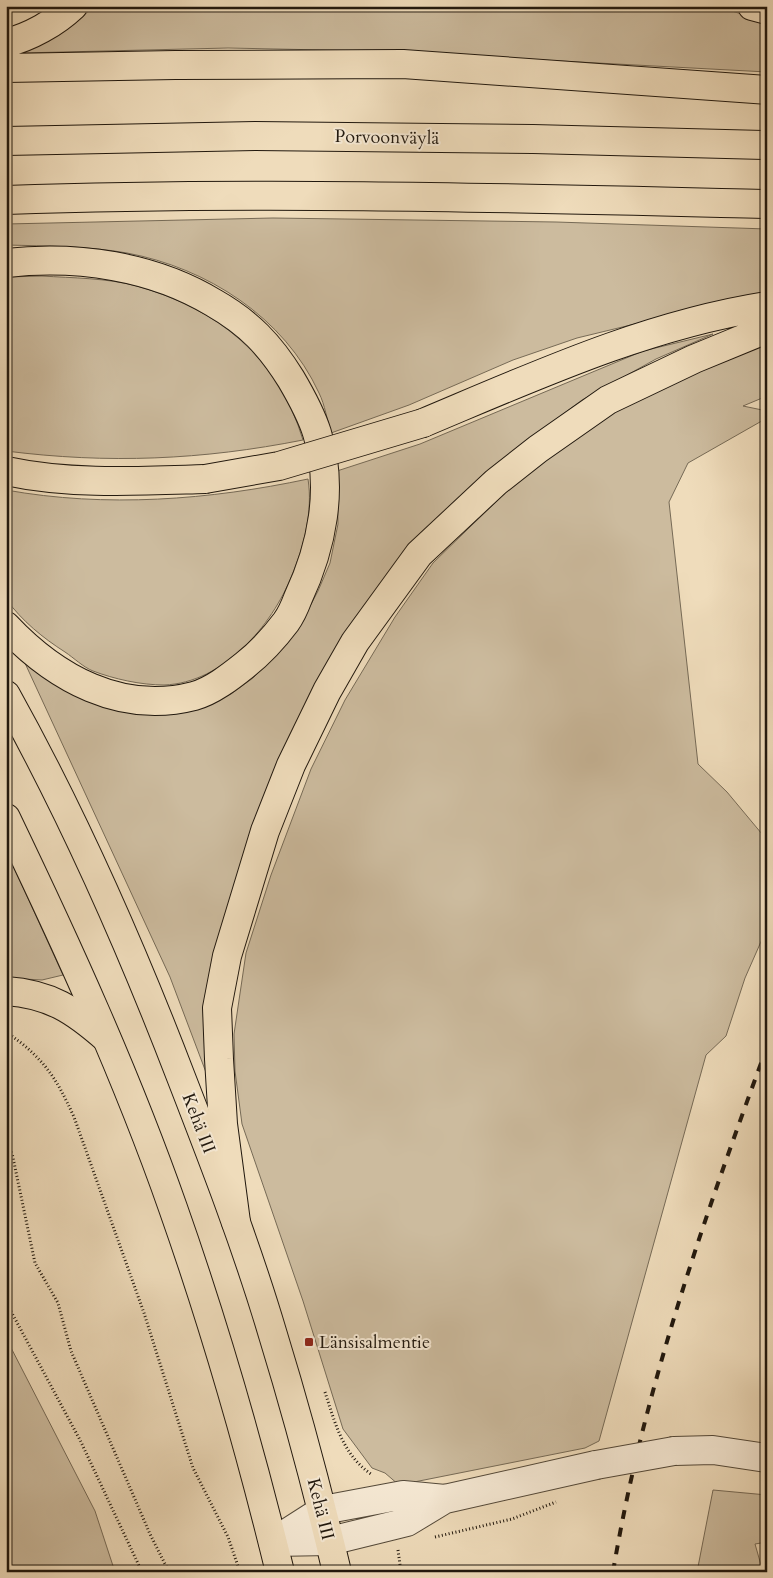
<svg xmlns="http://www.w3.org/2000/svg" width="773" height="1578" viewBox="0 0 773 1578" font-family="Cardo,serif">
	<style>
		.green { fill: #ccbb9e; stroke: #766a56 }
		.lines { fill: none; stroke-linecap: round; stroke-linejoin: round }
		.tertiary-casing { stroke: #544939; stroke-width: 30 }
		.trunk-casing { stroke: #21180e; stroke-width: 30 }
		.motorway-casing { stroke: #21180e; stroke-width: 30 }
		.path { stroke: #21180e; stroke-width: 3; stroke-dasharray: 1 2.5; stroke-linecap: butt }
		.tertiary { stroke: #f5e8d3; stroke-width: 28 }
		.trunk { stroke: #efdcbb; stroke-width: 28 }
		.motorway { stroke: #efdcbb; stroke-width: 28 }
		.rail { stroke: #21180e; stroke-width: 4; stroke-dasharray: 9 9; stroke-linecap: butt }
		.tertiary-bridge-casing { stroke: #544939; stroke-width: 30; stroke-linecap: butt }
		.motorway-bridge-casing { stroke: #21180e; stroke-width: 30; stroke-linecap: butt }
		.tertiary-bridge { stroke: #f5e8d3; stroke-width: 28 }
		.motorway-bridge { stroke: #efdcbb; stroke-width: 28 }
		.poi-dot { fill: #8f2418; stroke: #f5e8d3; stroke-width: 2 }
		.labels { text-anchor: middle; stroke-width: 4; stroke-linejoin: round; paint-order: stroke }
		.street-label { font-size: 18px; fill: #21180e; stroke: #f5e8d3 }
		.poi-label { font-size: 18px; fill: #21180e; stroke: #f5e8d3; text-anchor: start }
	</style>
	<rect width="100%" height="100%" fill="#efdcbb"/>
	<filter id="stains"><feTurbulence type="fractalNoise" baseFrequency=".004" numOctaves="4"/><feColorMatrix values="0 0 0 0 .2 0 0 0 0 .09 0 0 0 0 .02 0 0 0 .5 -.17"/></filter>
	<radialGradient id="worn" r=".72"><stop offset=".6" stop-color="#630" stop-opacity="0"/><stop offset="1" stop-color="#630" stop-opacity=".3"/></radialGradient>
	<path class="green" d="M94 6H716L767 22V72L372 51 228 48 21 53 78 21Z
		M273 218 556 222 767 229V292L577 338 513 360 409 405 331 433C327 420 325 405 319 393 284 317 207 268 127 253 88 246 46 246 6 245V224Z
		M42 276C73 278 107 278 137 286 218 309 278 357 303 440 202 460 108 464 6 451V277Z
		M713 334 656 359 582 400 508 455 457 500 299 732 207 1075 170 977 24 661 201 706 231 694 253 678 278 652 300 625 318 591 330 563 338 524 337 471 420 444 643 351Z
		M767 344V396L743 406 767 411V418L688 463 669 502 698 764 727 792 767 840V928L745 978 726 1036 706 1055 599 1441 585 1448 399 1485 385 1473 372 1468 343 1429 303 1301 242 1124 235 1071 234 1034 246 953 271 875 311 769 345 700 395 617 433 563 506 492 566 441 656 387Z
		M308 479C313 511 304 546 292 575 272 626 223 683 164 685 141 685 114 679 93 671 83 667 74 658 65 652 43 638 22 621 6 599V490C106 508 209 500 308 479Z
		M6 850 63 975 42 980 6 978Z
		M6 1338 95 1511 115 1572H6Z
		M713 1490 767 1495V1542L755 1544 763 1572H697Z"/>
	<g class="lines">
		<g class="tertiary-casing">
			<path id="tertiary" d="M674 1451 713 1450 767 1458
				M273 1542 323 1510 403 1495 445 1499 596 1465
				M273 1542 330 1541 391 1526 407 1522 445 1499"/>
		</g>
		<g class="trunk-casing">
			<path id="trunk" d="M6 695C75 819 130 944 181 1077 214 1162 247 1247 273 1335 297 1413 318 1492 337 1572
				M6 818C67 945 126 1074 173 1208 215 1327 250 1449 280 1572"/>
		</g>
		<g class="motorway-casing">
			<path id="motorway" d="M752 6 767 10
				M6 43C30 37 55 23 73 6
				M6 68 175 65 403 64 767 90
				M6 141 255 136 533 139 767 145
				M6 200C260 191 513 198 767 204
				M6 263C77 255 153 266 214 303 249 323 270 345 291 379 301 396 311 414 317 433 334 488 322 547 298 598 295 606 291 615 286 622 274 638 260 653 245 665 230 677 212 691 194 696 121 715 55 678 6 626
				M423 423C535 376 646 325 767 306
				M6 471C71 485 139 481 205 479
				M6 991C50 994 74 1010 106 1038
				M236 1222 223 1124 219 1059 217 1008 227 956 265 831 291 765 327 691 355 642 419 554 496 482 538 449 608 400 694 359 767 329"/>
		</g>
		<path class="path" d="M6 1032C43 1057 56 1077 74 1117L144 1313 193 1468 228 1537 240 1572
			M6 1143 12 1153 35 1263 58 1303 71 1351 150 1534 169 1572
			M6 1302 80 1440 142 1572
			M325 1392C335 1423 343 1455 371 1474
			M435 1537 512 1519 556 1502
			M398 1550 401 1572"/>
		<use href="#tertiary" class="tertiary"/>
		<use href="#trunk" class="trunk"/>
		<use href="#motorway" class="motorway"/>
		<path class="rail" d="M613 1572C643 1392 704 1218 767 1047"/>
		<g class="tertiary-bridge-casing">
			<path id="tertiary-bridge" d="M596 1465 674 1451"/>
		</g>
		<g class="motorway-bridge-casing">
			<path id="motorway-bridge" d="M205 479 279 466 423 423"/>
		</g>
		<use href="#tertiary-bridge" class="tertiary-bridge"/>
		<use href="#motorway-bridge" class="motorway-bridge"/>
	</g>
	<rect class="poi-dot" x="304" y="1337" width="10" height="10" rx="2.5"/>
	<g class="labels">
		<g class="street-label">
			<text transform="translate(387 137) rotate(1)" y="6">Porvoonväylä</text>
			<text transform="translate(199 1123) rotate(69)" y="6">Kehä III</text>
			<text transform="translate(321 1509) rotate(76)" y="6">Kehä III</text>
		</g>
		<g class="poi-label">
			<text x="319" y="1348">Länsisalmentie</text>
		</g>
	</g>
	<rect width="773" height="1578" fill="none" stroke="#efdcbb" stroke-width="25"/>
	<rect x="8" y="8" width="758" height="1563" fill="none" stroke="#21180e" stroke-width="2.5"/>
	<rect x="12" y="12" width="748" height="1553" fill="none" stroke="#21180e"/>
	<rect width="100%" height="100%" filter="url(#stains)"/>
	<rect width="100%" height="100%" fill="url(#worn)"/>
</svg>
